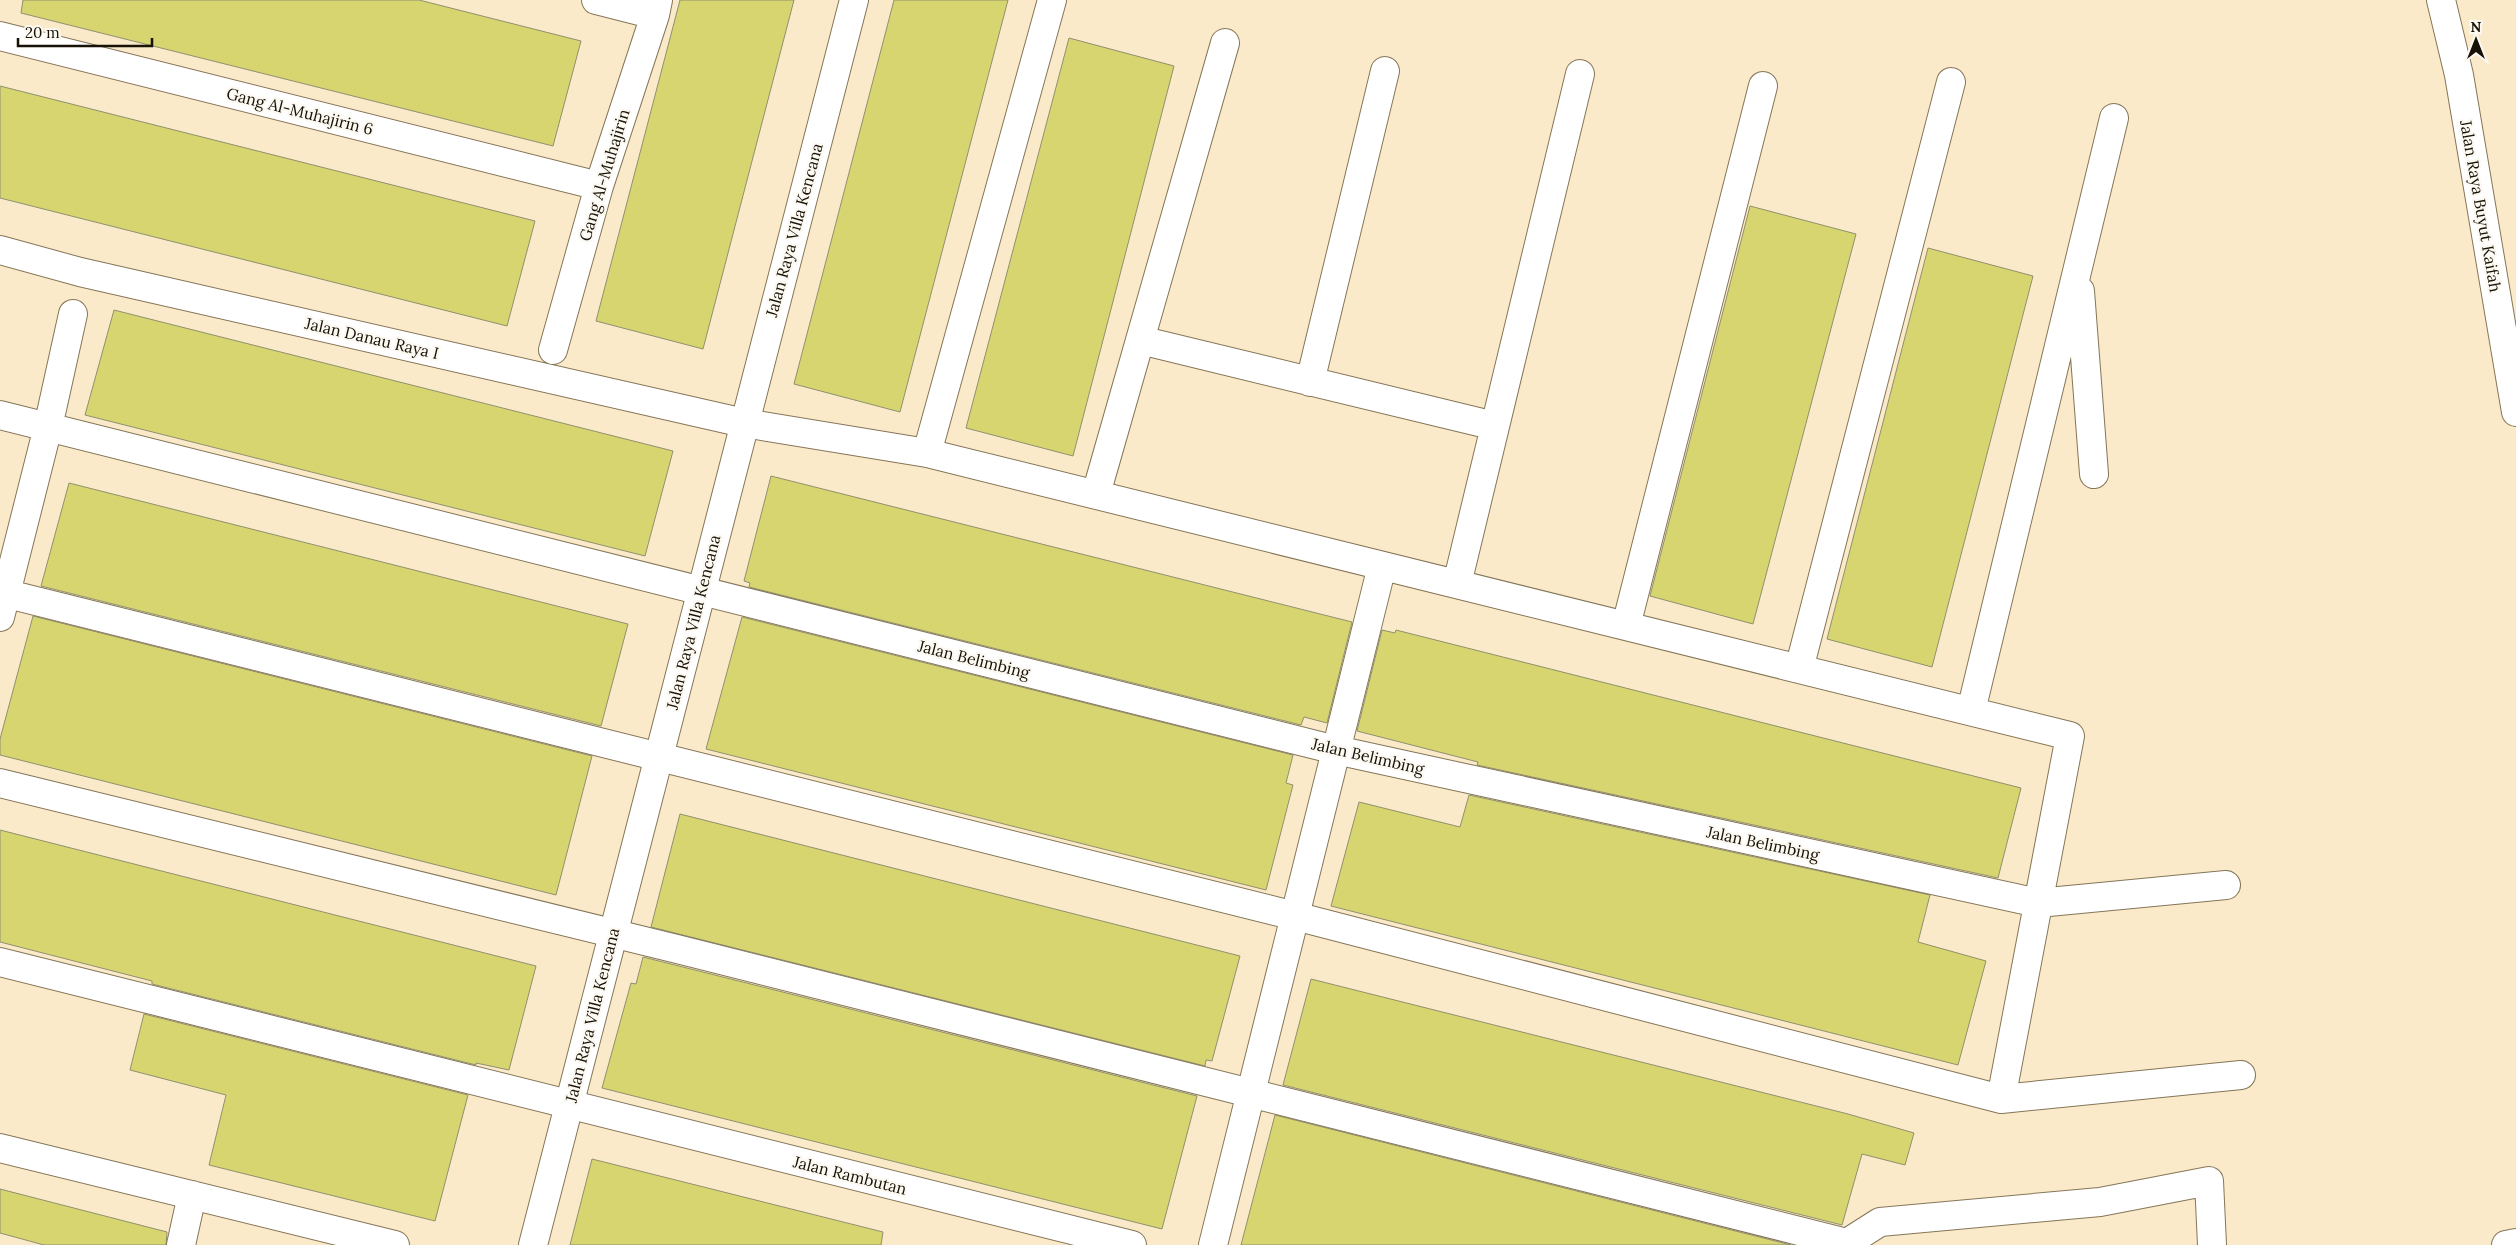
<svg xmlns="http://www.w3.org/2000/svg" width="2516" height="1245" viewBox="0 0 2516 1245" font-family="Lora,serif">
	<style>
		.building { fill: #d6d570; stroke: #8f906f }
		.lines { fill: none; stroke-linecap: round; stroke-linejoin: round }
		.street-casing { stroke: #857658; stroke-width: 30 }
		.secondary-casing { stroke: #857658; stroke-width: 30 }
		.street { stroke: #fff; stroke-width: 28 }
		.secondary { stroke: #fff; stroke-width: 28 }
		.labels { text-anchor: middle; stroke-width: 4.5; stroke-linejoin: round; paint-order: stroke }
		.street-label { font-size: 16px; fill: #171106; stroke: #fcf9f2 }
	</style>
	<rect width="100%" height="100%" fill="#fbeac9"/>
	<path class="building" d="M23 0H419L581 41 553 146 21 13Z
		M680 0H794L703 349 596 321Z
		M894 0H1008L900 412 794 384Z
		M1069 38 1174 66 1073 456 966 428Z
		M0 86 535 221 507 326 0 198Z
		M1750 206 1856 234 1753 624 1650 596Z
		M1928 248 2033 276 1932 667 1827 639Z
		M114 310 673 451 645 556 85 415Z
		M771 476 1352 622 1327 723 1304 717 1301 725 749 587 750 583 744 581Z
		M69 483 628 624 601 726 41 586Z
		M33 616 592 756 556 895 0 755V739Z
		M742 617 1293 755 1286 783 1293 785 1266 890 706 749Z
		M1382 630 1395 633 1396 630 2021 788 1998 878 1477 765 1478 762 1357 731Z
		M1469 795 1930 895 1918 942 1986 961 1958 1065 1331 906 1359 802 1460 827Z
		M680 814 1240 956 1212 1061 1206 1060 1205 1066 651 927Z
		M0 830 536 966 509 1070 476 1063V1065L152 984V981L0 942Z
		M643 957 1197 1096 1162 1229 602 1088 631 983 636 984Z
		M1311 979 1848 1114 1914 1133 1905 1165 1862 1154 1842 1225 1283 1085Z
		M144 1014 468 1095 435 1221 209 1165 226 1095 130 1070Z
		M1275 1115 1791 1245H1241Z
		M592 1159 883 1232 881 1245H570Z
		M0 1189 167 1232 166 1245H44L0 1233Z"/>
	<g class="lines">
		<g class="street-casing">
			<path id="street" d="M596 0 655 15
				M0 36 599 186
				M0 250 80 272 744 423 927 453 2070 736 2001 1099 2241 1075
				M2080 291 2094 474
				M1140 340 1495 426
				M553 350 599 186 655 15 658 0
				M1310 382 1385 71
				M0 415 1336 750 2038 903 2226 885
				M927 453 1052 0
				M1096 494 1225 43
				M1457 584 1580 74
				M0 592 1295 916 2001 1099
				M0 617 48 427 73 314
				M1626 626 1763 86
				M1799 669 1951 82
				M1971 711 2114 118
				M0 783 677 949 1847 1243 1880 1222 2100 1202 2209 1181 2212 1245
				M0 962 1132 1245
				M0 1148 395 1245
				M181 1245 192 1195
				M1213 1245 1382 566
				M2506 1245 2516 1243"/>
		</g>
		<g class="secondary-casing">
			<path id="secondary" d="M2441 0 2459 75 2516 412
				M533 1245 854 0"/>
		</g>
		<use href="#street" class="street"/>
		<use href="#secondary" class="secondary"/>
	</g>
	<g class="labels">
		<g class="street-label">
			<text transform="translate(300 111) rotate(14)" y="6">Gang Al-Muhajirin 6</text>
			<text transform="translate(604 175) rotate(-73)" y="6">Gang Al-Muhajirin</text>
			<text transform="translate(2481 206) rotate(80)" y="6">Jalan Raya Buyut Kaifah</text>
			<text transform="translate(794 230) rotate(-75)" y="6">Jalan Raya Villa Kencana</text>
			<text transform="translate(372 338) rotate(13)" y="6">Jalan Danau Raya I</text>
			<text transform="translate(693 622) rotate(-76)" y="6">Jalan Raya Villa Kencana</text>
			<text transform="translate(974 659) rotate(14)" y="6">Jalan Belimbing</text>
			<text transform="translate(1368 756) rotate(13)" y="6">Jalan Belimbing</text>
			<text transform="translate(1763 843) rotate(12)" y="6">Jalan Belimbing</text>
			<text transform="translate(592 1015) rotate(-76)" y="6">Jalan Raya Villa Kencana</text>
			<text transform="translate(850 1175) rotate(14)" y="6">Jalan Rambutan</text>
		</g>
	</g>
	<g transform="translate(2476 40)" stroke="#fcf9f2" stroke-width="4" paint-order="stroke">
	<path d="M0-4L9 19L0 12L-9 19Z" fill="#171106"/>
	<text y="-8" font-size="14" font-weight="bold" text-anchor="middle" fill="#171106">N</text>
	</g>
	<path d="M18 38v8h134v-8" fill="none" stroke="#171106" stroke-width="2.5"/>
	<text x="25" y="38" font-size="15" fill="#171106" stroke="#fcf9f2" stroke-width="4" paint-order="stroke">20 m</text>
</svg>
